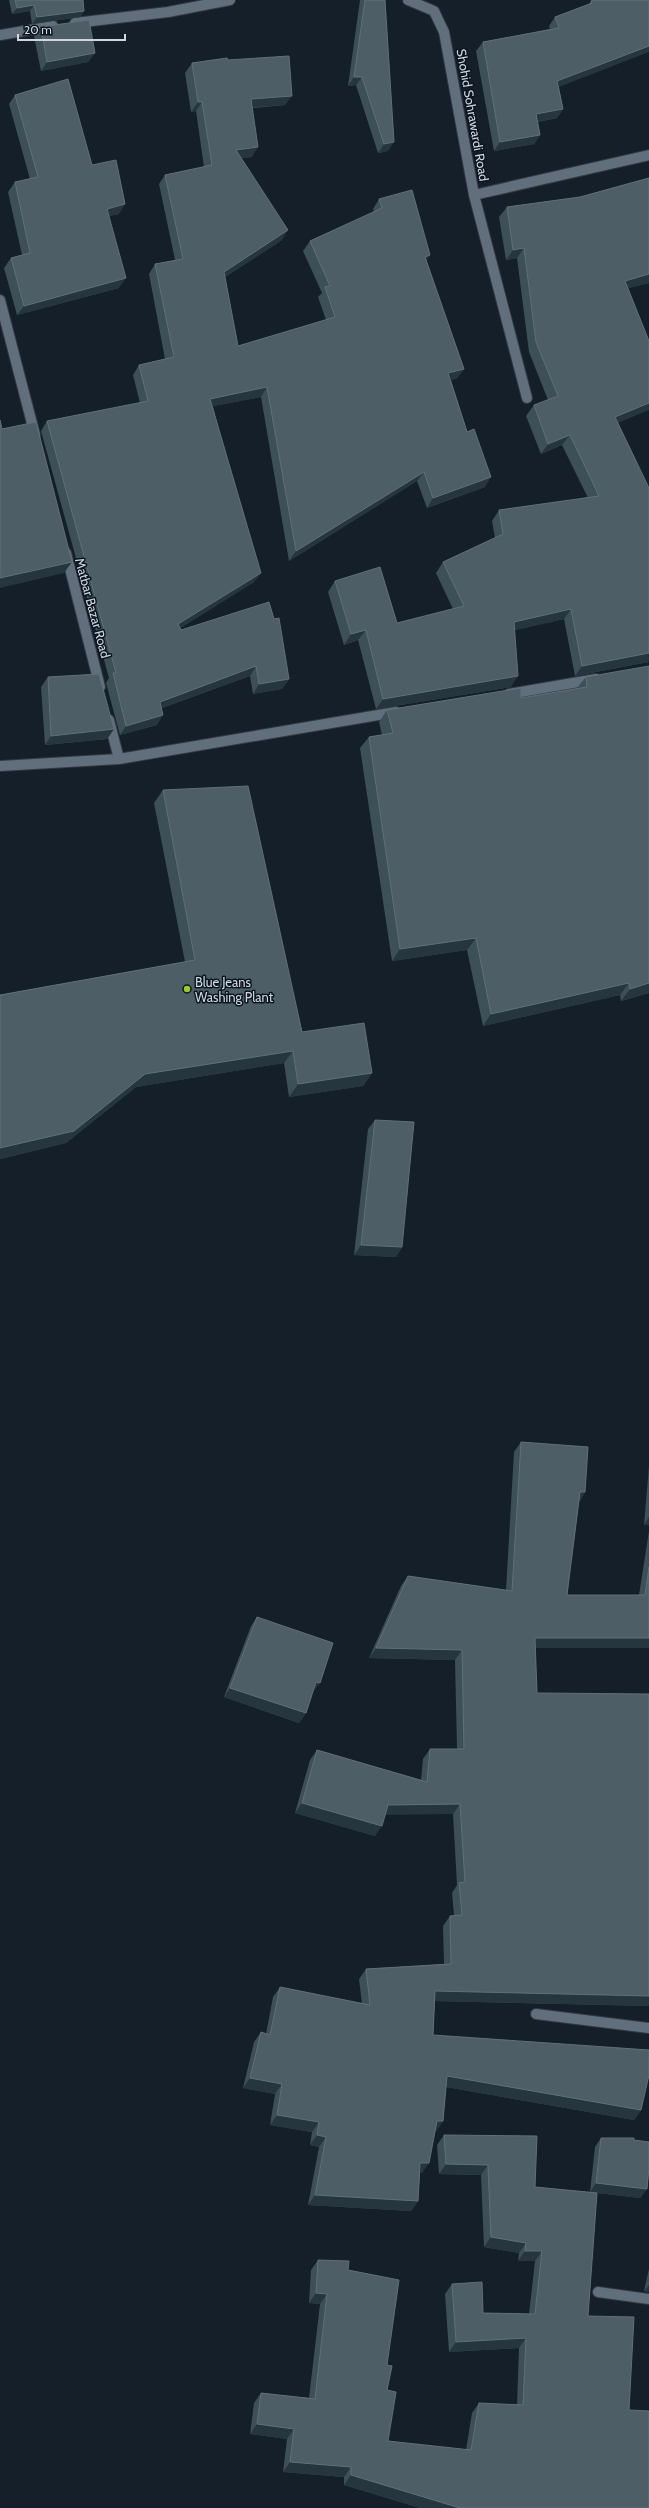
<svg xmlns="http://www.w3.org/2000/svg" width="649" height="2508" viewBox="0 0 649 2508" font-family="Cabin,sans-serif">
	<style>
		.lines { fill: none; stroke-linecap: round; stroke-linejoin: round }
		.street-casing { stroke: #333943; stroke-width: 12 }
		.street { stroke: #616e7c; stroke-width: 10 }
		.wall { fill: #3d4f57 }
		.shaded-wall { fill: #26363f }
		.building { fill: #4d5e66; stroke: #617078 }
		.poi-dot { fill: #a0c92b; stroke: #0b1520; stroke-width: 1.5 }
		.labels { text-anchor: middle; stroke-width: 3; stroke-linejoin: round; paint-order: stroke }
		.street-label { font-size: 13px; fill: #cfd6de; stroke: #0b1520 }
		.poi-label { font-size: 13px; fill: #cfd6de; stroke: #0b1520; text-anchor: start }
	</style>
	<rect width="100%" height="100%" fill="#141f2a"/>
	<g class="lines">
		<g class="street-casing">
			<path id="street" d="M408 0 434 11 444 32 474 195 649 155
				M75 23 168 12 230 0
				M0 35 53 26
				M474 195 527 398
				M0 300 35 435
				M66 553 100 687
				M509 694 596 679
				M109 720 119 759
				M0 766 119 759 396 712
				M536 2014 649 2028
				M598 2292 649 2299"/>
		</g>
		<use href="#street" class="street"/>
	</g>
	<path class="wall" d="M9 0H83L84 11 80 17 32 24 30 11 12 14Z
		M360 0H385L388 151 378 153 356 85 348 86Z
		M649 0 559 87 563 109 557 118 538 122 540 135 534 144 494 151 476 51 483 42 550 29 549 26 555 17 588 5 591 1Z
		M41 27 95 53 88 62 41 71 34 36Z
		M228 60 285 105 253 108 252 157 241 158 282 240 225 277 238 346 326 320 318 297 322 293 303 251 310 241 374 212 373 209 379 199 426 261 464 369 457 378 451 380 485 487 427 508 417 481 289 561 261 397 213 406 254 582 180 628 181 630 289 679 282 689 253 694 250 676 162 708 157 725 120 735 106 683 109 678 41 431 47 421 140 403 133 375 139 365 165 359 149 274 155 264 175 260 159 184 165 175 204 167 196 111 191 112 185 73 192 63Z
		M15 95 92 165 119 214 109 216 119 288 17 315 4 268 11 258 22 255 8 192 15 182 30 179 9 104Z
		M649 178V283L628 288 618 423 649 662 575 676 564 619 515 630 511 687 376 709 358 640 344 645 328 592 335 581 397 623 453 609 436 573 443 562 495 538 492 521 499 510 588 498 562 445 541 454 526 416 534 405 548 400 529 352 517 258 506 260 499 217 507 207 580 197Z
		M48 677 114 729 107 739 45 745 41 687Z
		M586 677 649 993 621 1001 620 995 483 1026 467 950 392 961 360 748 369 737 382 735 379 722 387 710 521 698 577 688Z
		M163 790 302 1032 372 1073 363 1086 289 1097 284 1063 136 1087 66 1143 0 1159V995L185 962 154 803Z
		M375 1120 402 1247 396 1257 354 1255 368 1129Z
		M521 1442 585 1492 579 1502 567 1595H639L649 1531V1648H535L537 1693 649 2006 435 2001 433 2035 641 2110 634 2120 446 2087 443 2121 436 2131H435L422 2173H420L418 2201 411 2211 308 2205 319 2147 310 2145 312 2132 270 2125 275 2094 243 2088 254 2042 261 2032 266 2034 273 1997 280 1987 362 2004 359 1979 366 1969 444 1964 443 1926 450 1916 454 1915 452 1893 457 1885 453 1814H385L375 1836 295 1813 310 1760 317 1750 421 1780 423 1759 430 1749H457L455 1660 369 1658 401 1586 408 1576 506 1590 514 1452Z
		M649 1466V1525H644Z
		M257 1617 313 1692 306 1713 299 1723 224 1697 251 1626Z
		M444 2135 535 2187 590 2192 595 2147 601 2138 634 2140 647 2189 640 2198 597 2193 588 2316 629 2410 649 2508H420L344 2485V2477L283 2472 287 2439 250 2434 254 2403 261 2393 309 2398 320 2304 309 2303 311 2270 318 2260 348 2270 387 2365 388 2441 466 2450 472 2413 479 2403 517 2405 519 2348 449 2352 445 2294 452 2284 483 2313 529 2314 535 2261H518L519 2253 484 2247 481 2175 439 2174 437 2145Z
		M649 2269V2292L644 2291Z"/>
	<path class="shaded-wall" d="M34 5 30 11 12 14 17 8Z
		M84 11 80 17 32 24 37 17Z
		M649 46V52L551 90 557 81Z
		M95 53 88 62 41 71 47 62Z
		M354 77H362L356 85 348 86Z
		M292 96 285 105 245 108 251 99Z
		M198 102H202L196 111 191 112Z
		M563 109 557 118 530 123 536 114Z
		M540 135 534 144 494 151 500 142Z
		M394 142 388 151 378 153 384 144Z
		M258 147 252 157 230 160 236 150Z
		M125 204 119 214 100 218 107 209Z
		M288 230 282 240 218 282 224 272Z
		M524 248 517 258 506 260 513 250Z
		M430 255 424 265 425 257Z
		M649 274V283L617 291 625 281Z
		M126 278 119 288 17 315 24 306Z
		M464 369 457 378 442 383 448 373Z
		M267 387 261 397 204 408 210 399Z
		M649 403V410L608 427 615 417Z
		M570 435 562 445 541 454 548 444Z
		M424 472 417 481 289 561 296 551Z
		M491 477 485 487 427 508 433 498Z
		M72 562 64 573 0 588V578Z
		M261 573 254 582 171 634 178 624Z
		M571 609 564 619 507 632 514 622Z
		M366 630 358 640 344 645 351 634Z
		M649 653V662L575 676 582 666Z
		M256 666 250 676 153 711 160 702Z
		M518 676 511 687 376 709 383 699Z
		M289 679 282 689 253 694 259 684Z
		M163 715 157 725 120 735 126 726Z
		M114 729 107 739 45 745 51 736Z
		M476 938 467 950 392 961 400 949Z
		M629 983 620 995 483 1026 491 1014Z
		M649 983V993L621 1001 630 989Z
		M293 1051 284 1063 136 1087 66 1143 0 1159V1148L145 1074Z
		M372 1073 363 1086 289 1097 298 1084Z
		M361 1245 402 1247 396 1257 354 1255Z
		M580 1492H585L578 1502Z
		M649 1517V1525H644Z
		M535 1638H649V1648H528Z
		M376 1648 462 1650 455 1660 369 1658Z
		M316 1682 320 1683 313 1692 310 1691Z
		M230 1688 306 1713 299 1723 224 1697Z
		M302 1803 382 1826 375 1836 295 1813Z
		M460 1804 453 1814 381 1815 388 1805Z
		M435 1991 649 1996V2006L428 2001Z
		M447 2076 641 2110 634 2120 440 2086Z
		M250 2078 282 2084 275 2094 243 2088Z
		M277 2115 319 2122 312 2132 270 2125Z
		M437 2121H443L436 2131H430Z
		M317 2135 326 2137 319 2147 310 2145Z
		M420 2163H429L422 2173H413Z
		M446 2164 488 2165 481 2175 439 2174Z
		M596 2183 647 2189 640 2198 590 2192Z
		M315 2195 418 2201 411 2211 308 2205Z
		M491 2237 526 2243 519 2253 484 2247Z
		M525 2251H542L535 2261H518Z
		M649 2285V2292L644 2291Z
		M316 2293 327 2294 320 2304 309 2303Z
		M526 2338 519 2348 449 2352 456 2342Z
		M257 2424 294 2429 287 2439 250 2434Z
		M290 2462 351 2467 344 2477 283 2472Z
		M351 2475 460 2508H420L344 2485Z"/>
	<path class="building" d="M15 0H83L84 11 37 17 34 5 17 8Z
		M365 0H385L394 142 384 144 362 77H354Z
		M593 0H649V46L557 81 563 109 536 114 540 135 500 142 483 42 559 28 555 17 592 3 591 1Z
		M89 20 95 53 47 62 41 27Z
		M289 56 292 96 251 99 258 147 236 150 288 230 224 272 238 346 335 317 325 287 330 286 310 241 382 208 379 199 412 190 430 255 425 257 464 369 448 373 467 432 474 429 491 477 433 498 424 472 296 551 267 387 210 399 261 573 178 624 181 630 269 602 274 619 279 618 289 679 259 684 256 666 160 702 163 715 126 726 113 673H116L47 421 148 401 139 365 174 357 155 264 183 259 165 175 212 165 202 102H198L192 63 227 58 228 60Z
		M68 79 92 165 116 160 125 204 107 209 126 278 24 306 11 258 30 253 15 182 38 177 15 95Z
		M649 178V274L625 281 649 341V403L615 417 649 488V653L582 666 571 609 514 622 518 676 383 699 366 630 351 634 335 581 380 567 397 623 464 606 443 562 503 534 499 510 599 496 570 435 548 444 534 405 558 396 536 342 524 248 513 250 507 207 580 197Z
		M0 420 2 429 36 422 72 562 0 578Z
		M649 666V983L630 989 629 983 491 1014 476 938 400 949 369 737 393 733 387 710 521 688V698L587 687 586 677Z
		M99 674 114 729 51 736 48 677Z
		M248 786 302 1032 364 1023 372 1073 298 1084 293 1051 145 1074 74 1131 0 1148V995L195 960 163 790Z
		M375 1120 414 1122 402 1247 361 1245Z
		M521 1442 588 1447 585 1492H580L567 1595H645L649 1567V1638H535L537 1693 649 1694V1996L435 1991 433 2035 649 2050V2075L641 2110 447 2076 443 2121H437L429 2163H420L418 2201 315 2195 326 2137 317 2135 319 2122 277 2115 282 2084 250 2078 261 2032 270 2035 280 1987 370 2005 366 1969 451 1964 450 1916 462 1915 459 1883 465 1882 460 1804 388 1805 382 1826 302 1803 317 1750 427 1782 430 1749H464L462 1650 376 1648 408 1576 512 1591Z
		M257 1617 333 1643 320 1683 316 1682 306 1713 230 1688Z
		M444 2135 537 2136 535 2187 597 2193 588 2316 634 2317 629 2410 649 2411V2508H460L351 2475V2467L290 2462 294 2429 257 2424 261 2393 315 2399 327 2294 316 2293 318 2260 349 2261 348 2270 399 2280 387 2365 392 2366 387 2390 396 2392 388 2441 471 2450 479 2403 523 2405 526 2338 456 2342 452 2284 482 2282 483 2313 535 2314 542 2251H525L526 2243 491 2237 488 2165 446 2164Z
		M601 2138H634V2140L649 2142V2168L647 2189 596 2183Z"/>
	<circle class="poi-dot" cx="187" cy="989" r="4"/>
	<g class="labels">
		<g class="street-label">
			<text transform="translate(473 115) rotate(80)" y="5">Shohid Sohrawardi Road</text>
			<text transform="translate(93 608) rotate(75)" y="5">Matbar Bazar Road</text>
		</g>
		<g class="poi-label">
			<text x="195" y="987">Blue Jeans<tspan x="195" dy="15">Washing Plant</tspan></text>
		</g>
	</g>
	<path d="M18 34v6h107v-6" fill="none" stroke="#cfd6de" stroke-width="2"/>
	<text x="24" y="34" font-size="12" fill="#cfd6de" stroke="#0b1520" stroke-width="3" paint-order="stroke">20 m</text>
</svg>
